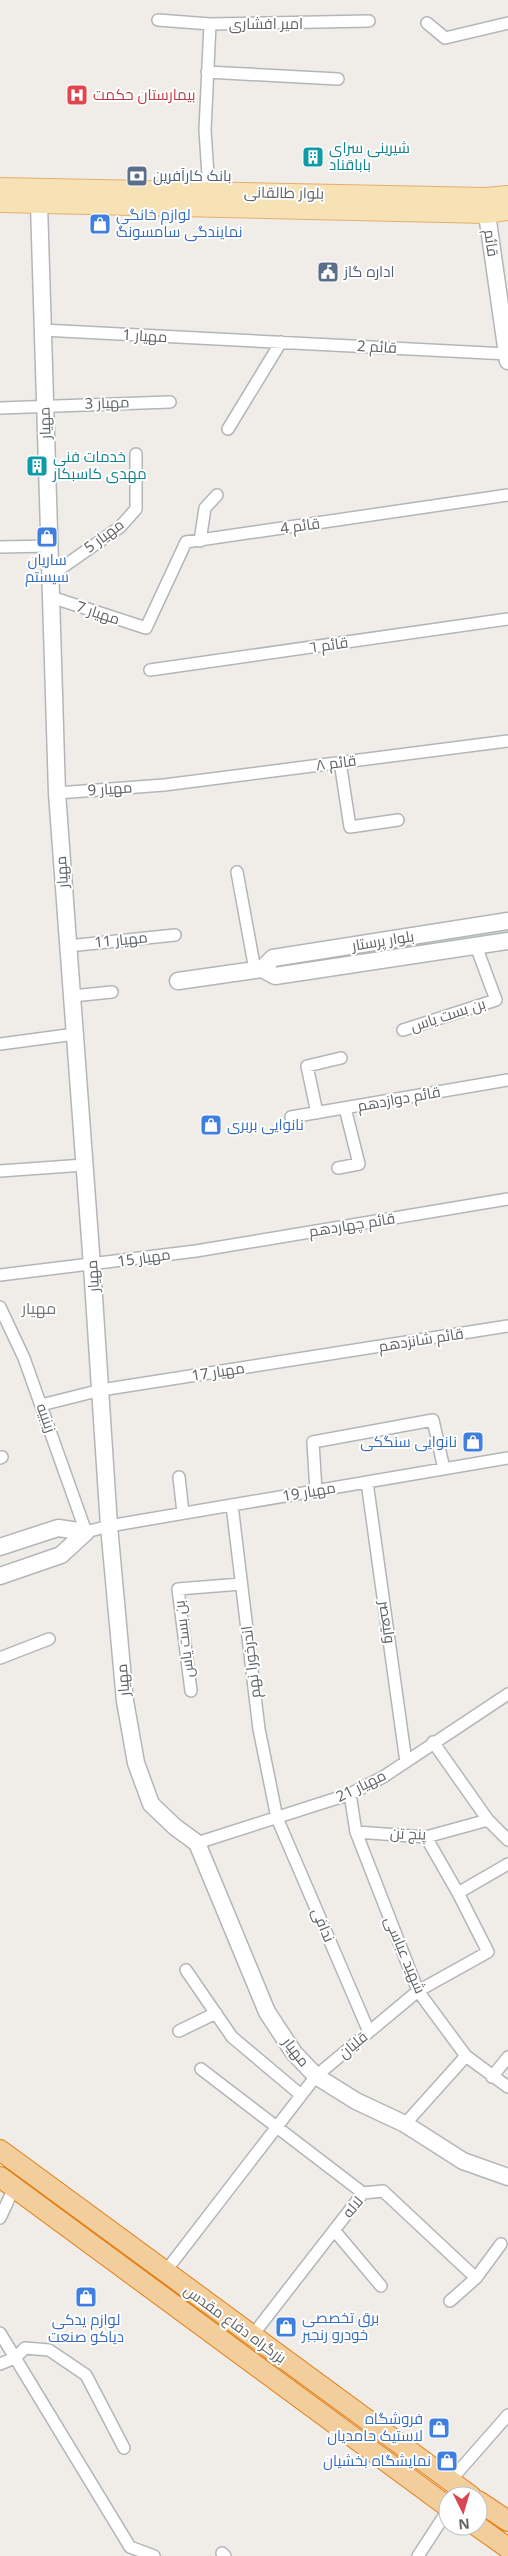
<svg xmlns="http://www.w3.org/2000/svg" width="508" height="2556" viewBox="0 0 508 2556" font-family="'Noto Sans',Cairo,sans-serif">
	<style>
		.green { fill: #cde5c8 }
		.lines { fill: none; stroke-linecap: round; stroke-linejoin: round }
		.street-casing { stroke: #b3b6b9; stroke-width: 14 }
		.secondary-casing { stroke: #b3b6b9; stroke-width: 19 }
		.primary-casing { stroke: #e4ae6e; stroke-width: 20 }
		.highway-casing { stroke: #e17f17; stroke-width: 22 }
		.street { stroke: #fff; stroke-width: 11 }
		.secondary { stroke: #fff; stroke-width: 16 }
		.primary { stroke: #f7e2b6; stroke-width: 18 }
		.highway { stroke: #f3ce9d; stroke-width: 20 }
		.labels { text-anchor: middle; stroke-width: 4; stroke-linejoin: round; paint-order: stroke }
		.street-label { font-size: 15px; fill: #606467; stroke: #fff }
		.health-label { font-size: 15px; fill: #be3a42; stroke: #fff; text-anchor: start }
		.culture-label { font-size: 15px; fill: #0d838f; stroke: #fff; text-anchor: start }
		.service-label { font-size: 15px; fill: #4e5e75; stroke: #fff; text-anchor: start }
		.shop-label { font-size: 15px; fill: #366cbe; stroke: #fff; text-anchor: start }
		.neighbourhood-label { font-size: 16px; fill: #717679; stroke: #fff }
	</style>
	<rect width="100%" height="100%" fill="#f0ede9"/>
	<path class="green" d="M508 928V935L282 969 280 963Z"/>
	<g class="lines">
		<g class="street-casing">
			<path id="street" d="M158 20 210 24
				M427 23 445 38 508 23
				M207 72 338 79
				M209 191 205 130 210 24 369 21
				M42 330 508 354
				M0 408 170 402
				M228 429 281 342
				M200 541 205 508 217 495
				M0 547 49 546
				M50 576 120 527 136 509V454
				M51 597 146 628 186 542 508 495
				M150 670 508 619
				M340 762 350 827 398 820
				M57 793 164 785 508 741
				M237 872 255 970
				M68 946 175 935
				M72 996 112 992
				M403 1030 496 1000 476 946
				M0 1044 75 1034
				M317 1113 307 1066 341 1058
				M291 1117 508 1080
				M338 1168 359 1164 345 1108
				M0 1171 84 1165
				M0 1275 196 1251 508 1199
				M0 1307 24 1358 86 1532 109 1526 508 1458
				M41 1405 101 1390 508 1326
				M0 1458 2 1457
				M179 1477 183 1513
				M367 1482 406 1762
				M316 1491 313 1442 433 1420 444 1469
				M232 1505 259 1729 277 1818 369 2032
				M0 1658 49 1639
				M191 1691 178 1589 241 1584
				M433 1742 488 1820 508 1840
				M350 1794 356 1832 418 1991 466 2056 508 2087
				M356 1832 426 1837 488 1820
				M197 1843 350 1794 383 1777 508 1694
				M458 1893 508 1864
				M186 1970 232 2037 301 2095
				M179 2031 216 2013
				M201 2069 363 2193
				M492 2077 508 2057
				M405 2124 466 2056
				M0 2218 14 2188
				M334 2230 381 2286
				M165 2272 316 2076 418 1991 488 1952 458 1893 426 1837
				M450 2301 476 2278 501 2244
				M0 2333 130 2547 154 2556
				M252 2336 363 2193 383 2191 476 2278
				M0 2364 15 2358 25 2348 49 2350 86 2375 124 2448
				M450 2481 508 2415
				M222 2553 225 2556
				M418 2556 448 2510"/>
		</g>
		<g class="secondary-casing">
			<path id="secondary" d="M39 204 57 793 92 1266 109 1526 125 1701 136 1763 151 1804 175 1827 197 1843 267 2012 294 2053 316 2076 356 2101 405 2124 463 2161 508 2177
				M487 214 508 361
				M262 969 275 976 508 941
				M178 981 262 969 273 958 508 921
				M0 1547 58 1528 86 1532
				M0 1576 61 1555 86 1532"/>
		</g>
		<g class="primary-casing">
			<path id="primary" d="M0 187 486 197 508 195
				M0 203 487 214 508 211"/>
		</g>
		<g class="highway-casing">
			<path id="highway" d="M0 2150 471 2496
				M0 2177 448 2507
				M478 2501 508 2521
				M477 2526 508 2548"/>
		</g>
		<use href="#street" class="street"/>
		<use href="#secondary" class="secondary"/>
		<use href="#primary" class="primary"/>
		<use href="#highway" class="highway"/>
	</g>
	<defs>
		<g id="hospital-square" transform="scale(1.125)"><rect x="-9" y="-9" width="18" height="18" rx="4" fill="#e0444e" stroke="#fff"/><path d="M-5-5h3v3.5h4V-5h3V5h-3V1.5h-4V5h-3Z" fill="#fff"/></g>
		<g id="building-square" transform="scale(1.125)"><rect x="-9" y="-9" width="18" height="18" rx="4" fill="#0f9aa8" stroke="#fff"/><path d="M-4-6H4V6H1V3H-1V6H-4ZM-2.5-4.3h1.7v1.8h-1.7ZM.8-4.3h1.7v1.8H.8ZM-2.5-1h1.7V.8h-1.7ZM.8-1h1.7V.8H.8Z" fill="#fff"/></g>
		<g id="bank-square" transform="scale(1.125)"><rect x="-9" y="-9" width="18" height="18" rx="4" fill="#5c6f8a" stroke="#fff"/><path d="M-6-4H6V4H-6ZM0-2.3a2.3 2.3 0 1 0 0 4.6a2.3 2.3 0 1 0 0-4.6Z" fill="#fff"/></g>
		<g id="shop-square" transform="scale(1.125)"><rect x="-9" y="-9" width="18" height="18" rx="4" fill="#3f7fe0" stroke="#fff"/><path d="M-5-2.5h2.3a2.7 3.5 0 0 1 5.4 0H5L5.5 6h-11ZM-1.5-2.5h3a1.5 2.3 0 0 0-3 0Z" fill="#fff"/></g>
		<g id="civic-square" transform="scale(1.125)"><rect x="-9" y="-9" width="18" height="18" rx="4" fill="#5c6f8a" stroke="#fff"/><path d="M-.6-6.5H3V-4.5H.6V-3L4-1V1h2V6H-6V1h2V-1L-.6-3ZM-1.2 2.5V6h2.4V2.5Z" fill="#fff"/></g>
	</defs>
	<g fill-rule="evenodd">
		<use href="#hospital-square" x="77" y="95"/>
		<use href="#building-square" x="313" y="157"/>
		<use href="#bank-square" x="137" y="176"/>
		<use href="#shop-square" x="100" y="224"/>
		<use href="#civic-square" x="328" y="272"/>
		<use href="#building-square" x="37" y="466"/>
		<use href="#shop-square" x="47" y="537"/>
		<use href="#shop-square" x="211" y="1125"/>
		<use href="#shop-square" x="473" y="1442"/>
		<use href="#shop-square" x="86" y="2297"/>
		<use href="#shop-square" x="286" y="2327"/>
		<use href="#shop-square" x="439" y="2428"/>
		<use href="#shop-square" x="447" y="2461"/>
	</g>
	<g class="labels">
		<g class="street-label">
			<text x="266" y="29">امیر افشاری</text>
			<text transform="translate(284 193) rotate(1)" y="5">بلوار طالقانی</text>
			<text transform="translate(491 243) rotate(82)" y="5">قائم</text>
			<text transform="translate(145 336) rotate(3)" y="5">مهیار 1</text>
			<text transform="translate(377 347) rotate(3)" y="5">قائم 2</text>
			<text transform="translate(107 403) rotate(-2)" y="5">مهیار 3</text>
			<text transform="translate(45 423) rotate(-92)" y="5">مهیار</text>
			<text transform="translate(300 526) rotate(-8)" y="5">قائم 4</text>
			<text transform="translate(104 536) rotate(-37)" y="5">مهیار 5</text>
			<text transform="translate(98 613) rotate(18)" y="5">مهیار 7</text>
			<text transform="translate(329 645) rotate(-8)" y="5">قائم ٦</text>
			<text transform="translate(336 763) rotate(-7)" y="5">قائم ٨</text>
			<text transform="translate(110 789) rotate(-4)" y="5">مهیار 9</text>
			<text transform="translate(62 872) rotate(-94)" y="5">مهیار</text>
			<text transform="translate(121 940) rotate(-6)" y="5">مهیار 11</text>
			<text transform="translate(383 941) rotate(-9)" y="5">بلوار پرستار</text>
			<text transform="translate(448 1015) rotate(-18)" y="5">بن بست یاس</text>
			<text transform="translate(399 1099) rotate(-10)" y="5">قائم دوازدهم</text>
			<text transform="translate(352 1225) rotate(-9)" y="5">قائم چهاردهم</text>
			<text transform="translate(144 1258) rotate(-8)" y="5">مهیار 15</text>
			<text transform="translate(93 1276) rotate(-94)" y="5">مهیار</text>
			<text transform="translate(421 1340) rotate(-9)" y="5">قائم شانزدهم</text>
			<text transform="translate(218 1372) rotate(-9)" y="5">مهیار 17</text>
			<text transform="translate(46 1418) rotate(70)" y="5">زینبیه</text>
			<text transform="translate(309 1492) rotate(-10)" y="5">مهیار 19</text>
			<text transform="translate(387 1622) rotate(82)" y="5">ولیعصر</text>
			<text transform="translate(184 1639) rotate(-97)" y="5">بن بست یاس</text>
			<text transform="translate(251 1662) rotate(-97)" y="5">اندرخورا نهم</text>
			<text transform="translate(123 1680) rotate(-95)" y="5">مهیار</text>
			<text transform="translate(361 1786) rotate(-26)" y="5">مهیار 21</text>
			<text transform="translate(408 1834) rotate(2)" y="5">پنج تن</text>
			<text transform="translate(323 1925) rotate(67)" y="5">ندافی</text>
			<text transform="translate(405 1955) rotate(67)" y="5">شهید عباسی</text>
			<text transform="translate(353 2045) rotate(-40)" y="5">قلیان</text>
			<text transform="translate(296 2052) rotate(52)" y="5">مهیار</text>
			<text transform="translate(353 2207) rotate(-50)" y="5">لاله</text>
			<text transform="translate(235 2324) rotate(36)" y="5">بزرگراه دفاع مقدس</text>
		</g>
		<g class="health-label">
			<text x="93" y="100">بیمارستان حکمت</text>
		</g>
		<g class="culture-label">
			<text x="329" y="153">شیرینی سرای<tspan x="329" dy="17">باباقناد</tspan></text>
			<text x="53" y="462">خدمات فنی<tspan x="53" dy="17">مهدی کاسبکار</tspan></text>
		</g>
		<g class="service-label">
			<text x="153" y="181">بانک کارآفرین</text>
			<text x="344" y="277">اداره گاز</text>
		</g>
		<g class="shop-label">
			<text x="116" y="220">لوازم خانگی<tspan x="116" dy="17">نمایندگی سامسونگ</tspan></text>
			<text x="47" y="565" text-anchor="middle">ساریان<tspan x="47" dy="17">سیستم</tspan></text>
			<text x="227" y="1130">نانوایی بربری</text>
			<text x="457" y="1447" text-anchor="end">نانوایی سنگکی</text>
			<text x="302" y="2323">برق تخصصی<tspan x="302" dy="17">خودرو رنجبر</tspan></text>
			<text x="86" y="2325" text-anchor="middle">لوازم یدکی<tspan x="86" dy="17">دیاکو صنعت</tspan></text>
			<text x="423" y="2424" text-anchor="end">فروشگاه<tspan x="423" dy="17">لاستیک حامدیان</tspan></text>
			<text x="431" y="2466" text-anchor="end">نمایشگاه بخشیان</text>
		</g>
		<g class="neighbourhood-label">
			<text x="39" y="1314">مهیار</text>
		</g>
	</g>
	<g transform="translate(463 2511) rotate(175)"><circle r="24" fill="#ffffff" stroke="#bfc1c2"/>
	<path d="M0-4L9 19L0 12L-9 19Z" fill="#d94654"/>
	<text y="-8" font-size="14" font-weight="bold" text-anchor="middle" fill="#606467">N</text>
	</g>
</svg>
